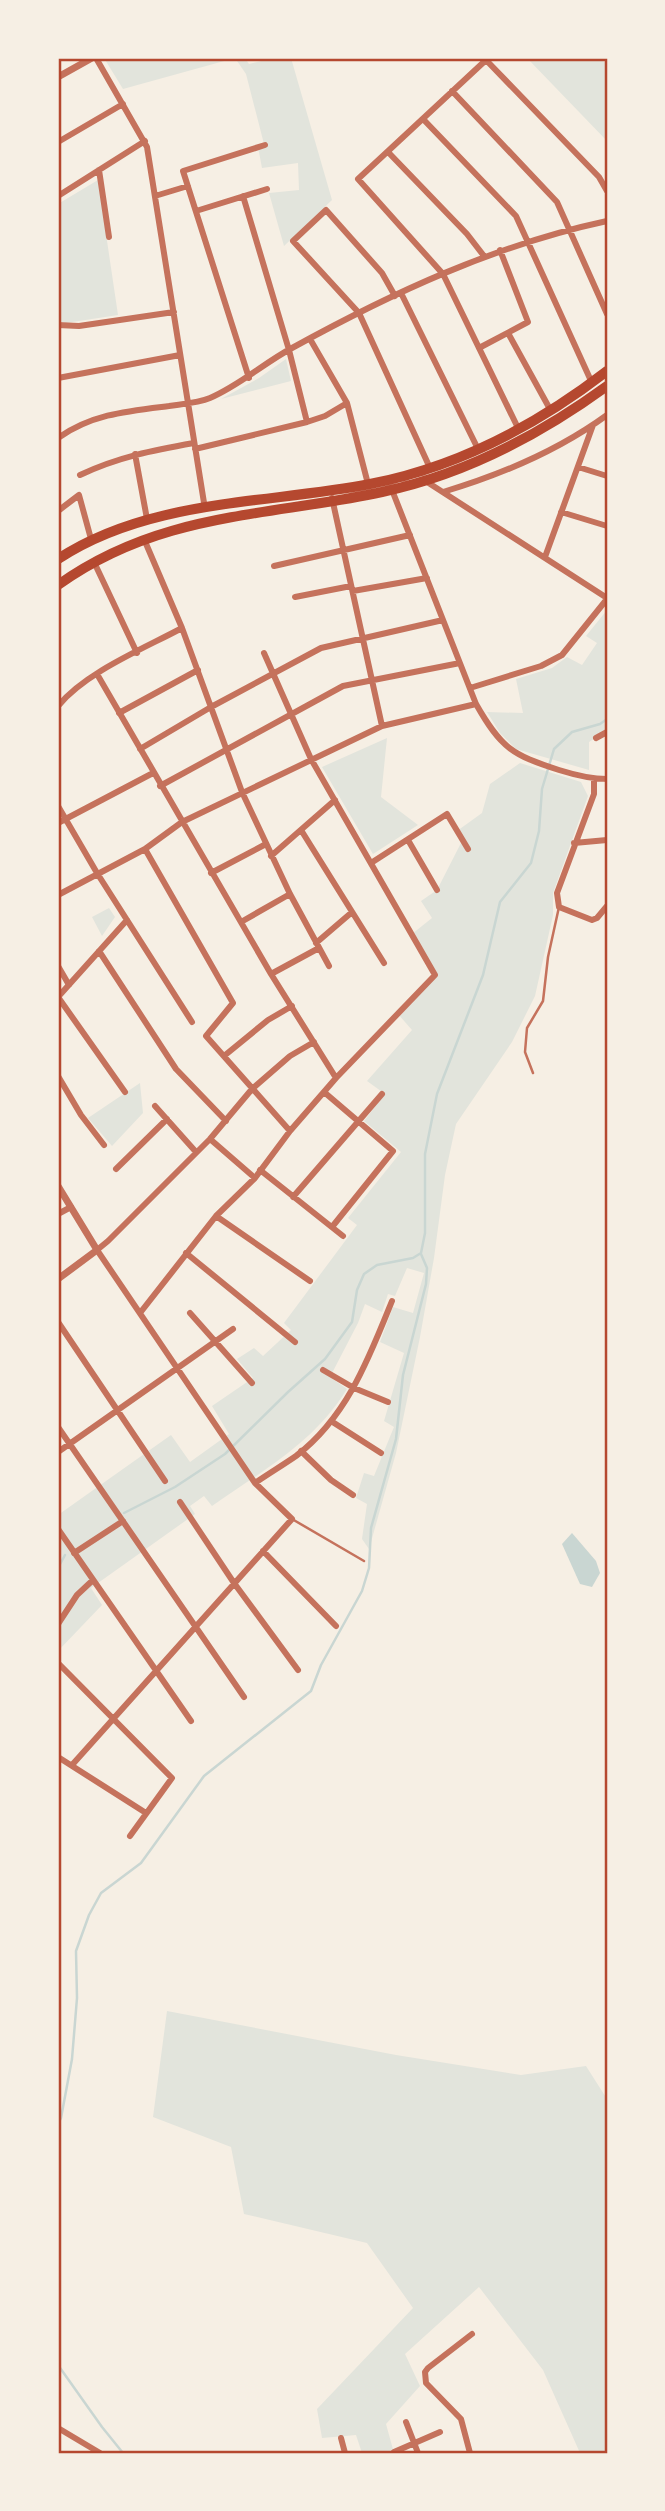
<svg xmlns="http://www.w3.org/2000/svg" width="665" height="2511" viewBox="0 0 665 2511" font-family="'Asap Condensed',sans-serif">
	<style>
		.green { fill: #e2e4dc }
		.water { fill: #c9d6d2 }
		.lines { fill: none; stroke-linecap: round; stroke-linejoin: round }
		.stream { stroke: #c9d6d2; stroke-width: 2.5 }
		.service { stroke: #c5725c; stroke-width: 2.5 }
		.minor { stroke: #c5725c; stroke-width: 6 }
		.tertiary { stroke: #c5725c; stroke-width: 7 }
		.primary { stroke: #b5482f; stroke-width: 10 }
		.neatline { fill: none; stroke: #b5482f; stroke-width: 2.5 }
	</style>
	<rect width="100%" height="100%" fill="#f6efe4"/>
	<path class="green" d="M104 58H245L249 64 274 58H291L332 200 284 246 269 193 299 190 298 163 262 168 258 147 264 144 246 74 235 58 123 89Z
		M527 58H596L607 63V141Z
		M98 180 118 315 66 323 58 321V204Z
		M286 359 291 381 221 399 259 378Z
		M607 610V730L589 742V770L516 749 500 733 487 712 523 713 516 679 552 668 567 657 582 665 597 643 586 636Z
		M387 738 381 797 418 825 373 854 322 767Z
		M520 763 581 782 588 796 553 893V915L535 996 512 1042 456 1124 445 1175 434 1258 420 1337 396 1453 369 1549 362 1539 367 1504 356 1498 364 1473 374 1476 394 1427 384 1421 404 1353 380 1342 393 1307 413 1313 424 1273 407 1268 395 1296 388 1294 382 1312 365 1304 358 1323 330 1377 347 1389C313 1444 263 1470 212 1506L204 1496 190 1506 195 1514 91 1588 102 1605 58 1651V1515L171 1435 190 1462 229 1434 212 1406 253 1378 237 1359 254 1348 263 1356 291 1330 284 1323 357 1225 348 1218 401 1152 364 1121 385 1094 367 1081 412 1030 398 1014 434 975 412 934 432 918 421 901 437 890 462 841 457 831 482 813 490 784Z
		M109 908 115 917 102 936 92 917Z
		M140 1083 143 1113 112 1146 88 1118Z
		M167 2011 396 2055 521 2075 586 2066 607 2099V2453H580L543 2370 479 2287 405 2354 420 2386 386 2424 394 2453H362L356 2435 322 2438 317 2409 413 2308 367 2243 244 2214 231 2147 153 2117Z"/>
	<path class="water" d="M572 1533 596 1561 600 1573 592 1587 580 1584 562 1544Z"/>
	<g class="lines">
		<path class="stream" d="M124 1513 175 1487 225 1454 288 1392 325 1359 352 1322 357 1290 364 1274 377 1265 413 1258 421 1253 425 1233V1154L437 1094 483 975 500 902 531 863 539 831 542 789 554 749 572 732 600 724 607 719
			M58 1568 65 1555
			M58 2124 61 2118 72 2059 77 1998 76 1951 89 1915 101 1893 141 1863 204 1776 311 1691 321 1665 362 1591 369 1568 371 1528 396 1439 403 1375 426 1284 427 1268 421 1254
			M58 2365 102 2427 123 2453"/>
		<path class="service" d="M533 1073 525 1052 527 1028 543 1001 548 957 559 907
			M292 1519 364 1561"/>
		<path class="minor" d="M96 58 147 147 205 509
			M452 91 557 202 607 314
			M423 119 516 216 592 383
			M58 142 123 104
			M388 152 467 234 484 256
			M99 170 109 237
			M58 196 145 141
			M155 196 188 186
			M243 196 289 350 307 422
			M196 211 267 189
			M401 293 478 449
			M395 296 382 273 326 210 293 241 359 313 430 468
			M58 325 79 326 174 312
			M508 333 551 411
			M310 339 347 403 368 484
			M479 348 528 322 500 250
			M58 378 180 355
			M249 378 183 171 265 145
			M519 430 443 274 358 179 486 60 599 177 607 191
			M58 438C92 414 128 411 169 406 182 404 198 403 210 398 240 385 264 363 292 348 392 293 495 245 607 221
			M195 449 307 422 325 416 347 403
			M135 454 147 519
			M578 467 607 476
			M80 475C118 457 154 450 194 443
			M424 480 607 598
			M392 490 476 704C501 748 512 755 559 770 575 775 590 779 607 779
			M443 492C500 475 559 450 607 415
			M332 498 382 726
			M58 511 79 495 91 539
			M561 512 607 526
			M144 539 182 628 242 792 290 894 329 966
			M545 557 593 425
			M94 562 137 653
			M274 566 410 535
			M353 591 427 578
			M295 597 351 586
			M97 674 271 974 336 1078
			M470 688 541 666 562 655 607 599
			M58 706C86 672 143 649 182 628
			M119 713 198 670
			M596 738 607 732
			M140 749 211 707 321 648 443 620
			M594 779V794L557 893 559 907 592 920 597 918 607 906
			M160 786 343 686 460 663
			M58 806 97 873 192 1022
			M58 823 153 773
			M301 830 384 963
			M408 840 437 890
			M574 843 607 840
			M145 849 233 1003 206 1036 290 1131
			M271 856 335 800
			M371 863 447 814 468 849
			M211 873 266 844
			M58 895 145 849 182 822 382 726 476 704
			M241 922 290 894
			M316 943 351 913
			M99 951 176 1069 226 1121
			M58 966 69 985
			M271 974 319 948
			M58 997 125 1092
			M58 997 127 920
			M224 1056 268 1020 292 1006
			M58 1076 81 1115 104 1145
			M324 1092 393 1151 332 1227
			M155 1106 196 1152
			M210 1139 255 1178
			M116 1169 167 1119
			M260 1170 343 1236
			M293 1197 382 1094
			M58 1214 71 1207
			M216 1216 310 1281
			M186 1253 295 1342
			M140 1313 216 1216 255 1178 290 1131 336 1078 435 975 311 759 264 653
			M190 1313 252 1383
			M58 1322 165 1481
			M323 1370 354 1388 388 1402
			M331 1421 381 1453
			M58 1427 244 1697
			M301 1451 331 1480 353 1495
			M58 1452 233 1329
			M255 1483C268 1474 283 1465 296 1456 347 1417 369 1358 392 1301
			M180 1502 234 1583 298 1670
			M58 1529 191 1721
			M263 1551 336 1626
			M74 1553 123 1521
			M58 1624 77 1595 93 1580
			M58 1663 172 1778 130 1836
			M58 1757 146 1813
			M72 1765 292 1519 255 1483 97 1250 108 1241 210 1139 252 1089 290 1056 314 1042
			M406 2422 418 2453
			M58 2428 100 2453
			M341 2438 345 2453
			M394 2452 440 2432
			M470 2453 461 2419 426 2383 425 2372 428 2368 472 2334"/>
		<path class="tertiary" d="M58 77 92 58
			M58 1186 97 1250 58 1279"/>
		<path class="primary" d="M58 559C149 499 266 504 370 484 457 467 537 425 607 371
			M58 585C160 512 265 517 382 492 463 475 541 434 607 386"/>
	</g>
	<rect width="665" height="2511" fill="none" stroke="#f6efe4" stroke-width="119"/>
	<rect x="60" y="60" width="546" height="2392" class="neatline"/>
</svg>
